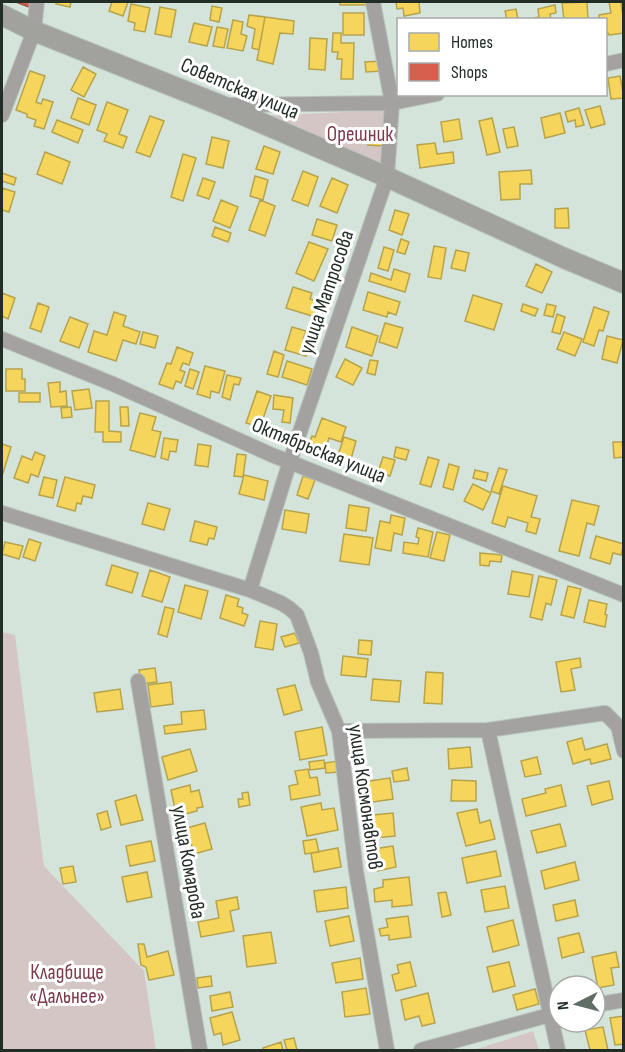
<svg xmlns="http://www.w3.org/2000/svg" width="625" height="1052" viewBox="0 0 625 1052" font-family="'Sofia Sans Condensed',sans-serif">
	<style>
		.green { fill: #d5c6c6 }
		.homes { fill: #f6d55c; stroke: #b6a34c; stroke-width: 1.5 }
		.shops { fill: #d6604d; stroke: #a05141; stroke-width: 1.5 }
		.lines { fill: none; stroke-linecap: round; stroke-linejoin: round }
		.street-casing { stroke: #b6c1ba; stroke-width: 16 }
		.secondary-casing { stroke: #b6c1ba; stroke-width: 22 }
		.street { stroke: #a4a2a1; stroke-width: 14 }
		.secondary { stroke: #a1a19e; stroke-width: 20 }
		.labels { text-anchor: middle; stroke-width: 6; stroke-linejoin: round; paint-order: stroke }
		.street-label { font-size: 21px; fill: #222d26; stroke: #fff }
		.park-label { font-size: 21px; fill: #7c3b4c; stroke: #fff }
	</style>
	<rect width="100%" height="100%" fill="#d4e4da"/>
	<path class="green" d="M387 110 382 168 262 116Z
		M2 632 15 635 44 866 144 971 156 1050H2Z
		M533 1031 539 1050H474Z"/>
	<path class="homes" d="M56 2H71L70 7 56 4Z
		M112 2H128L123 16 109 11Z
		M340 2H366V5H340Z
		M396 2H419L420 13 404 16 403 8 397 9Z
		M587 2 588 19 564 20 562 3Z
		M609 2H621L622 11H624V33L609 35 608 33H606V20H599V15L611 13Z
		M131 4 150 8 145 32 134 30 135 23 128 21Z
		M555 5 556 13 550 14 551 20H535L534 18 539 17 538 9Z
		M212 6 222 8 219 22 210 20Z
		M160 7 176 10 171 37 155 34Z
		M516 9 518 20H507L505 11Z
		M343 13H364V35H343Z
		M249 15 265 17 259 50 252 48 255 29 247 26Z
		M265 17 294 21 293 34 280 33 273 64 257 60Z
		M233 20 243 22 241 34 247 36 243 51 227 48Z
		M194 23 212 27 207 46 189 42Z
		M217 27 228 29 224 48 213 46Z
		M333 33H341V43H354L353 79H341L342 59H337L338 52H332Z
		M310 38 327 39 325 70 309 69Z
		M382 61V71L366 72 365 62Z
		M83 67 96 74 84 97 71 90Z
		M30 71 45 76 36 102 41 104 43 99 53 102 44 129 34 126 36 120 27 117V114L16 110Z
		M620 76 624 98 611 99 608 78Z
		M78 98 96 105 89 125 71 118Z
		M107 102 128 110 119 134 127 137 123 148 104 141 107 134 97 130Z
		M600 106 605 124 591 128 585 110Z
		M579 108 584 125 576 127 575 120 568 122 565 112Z
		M560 113 565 133 545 138 541 118Z
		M150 116 164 121 150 157 136 152Z
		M492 118 500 152 487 155 479 121Z
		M459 119 462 139 444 142 441 122Z
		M57 120 83 130 78 143 52 132Z
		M514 127 518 146 507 148 503 129Z
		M369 130 383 131 382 146 368 145Z
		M212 137 229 141 223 168 206 164Z
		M435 143 437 154 453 152 454 163 420 168 417 145Z
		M264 146 280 152 273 174 256 169Z
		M45 152 70 162 62 184 37 174Z
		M183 154 196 158 183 201 171 197Z
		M531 170 532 184H520V199L501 200 499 172Z
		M303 171 318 177 308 206 292 200Z
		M2 173 16 178 14 185 2 181Z
		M255 176 268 180 263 200 250 196Z
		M203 178 215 182 209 199 197 195Z
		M332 178 348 185 337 213 320 206Z
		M2 188 15 192 9 212 2 210Z
		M221 200 238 207 230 228 213 221Z
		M260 200 275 206 265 236 249 230Z
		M568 208 569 228H555V209Z
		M395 210 409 214 402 235 389 230Z
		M317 219 337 225 332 241 312 235Z
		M215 227 231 233 228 242 212 236Z
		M401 239 409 242 405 254 397 252Z
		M309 242 328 249 314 281 296 273Z
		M434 246 446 248 441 279 428 277Z
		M384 247 394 250 388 271 378 268Z
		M456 250 469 253 465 271 451 268Z
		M536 264 552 272 542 293 526 286Z
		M394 269 410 274 405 292 369 281 371 273 391 280Z
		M293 287 312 293 310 299 320 302 315 317 286 308Z
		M368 292 400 302 396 315 388 312 387 317 363 310Z
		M2 293 15 298 8 319 2 316Z
		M473 295 502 304 494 330 465 321Z
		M38 303 49 307 41 332 30 328Z
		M523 304 538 309 535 316 521 311Z
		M547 304 556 306 553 317 544 315Z
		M594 307 609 312 603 331 599 330 594 346 583 342Z
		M114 312 126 316 123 326 140 332 136 344 123 340 116 361 88 352 94 331 107 335Z
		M557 314 565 317 560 334 552 332Z
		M70 317 88 324 79 348 60 341Z
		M385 323 403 328 397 348 379 342Z
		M292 327 306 331 303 340 310 342 306 356 285 350Z
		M352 327 378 336 372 356 346 347Z
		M143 332 158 336 155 348 140 344Z
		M564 332 582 339 575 356 557 349Z
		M607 336 623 340 617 363 602 359Z
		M177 347 193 353 189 365 183 363 180 370 185 372 181 383 176 381 173 389 159 384 167 363 171 364Z
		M274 351 284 355 278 377 267 374Z
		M345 359 362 368 353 385 336 377Z
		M370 360 378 361 375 375 367 373Z
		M287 361 312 369 307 385 282 377Z
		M205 366 225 371 219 393 211 391 210 398 197 394Z
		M6 369H22V379H25V391H6Z
		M190 369 199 372 193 389 185 386Z
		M227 375 241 378 239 385 234 384 230 400 222 397Z
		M60 382V392L66 391 67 406 51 407 48 383Z
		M89 389 92 408 75 410 72 391Z
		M257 391 271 396 260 427 246 423Z
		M19 393H40V402H19Z
		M274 395 293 398 290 423 282 422 284 410 273 409Z
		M96 401H109V431L121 432V442H103V432H95Z
		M71 407 72 417 62 418 61 408Z
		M120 407H128L129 426H121Z
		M140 413 156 417 152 430 161 432 155 457 130 450Z
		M322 418 346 427 341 442 329 438 325 451 319 448 317 453 307 450 312 436 315 437Z
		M344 437 356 441 351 459 338 455Z
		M164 438 178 440 176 452 170 451 168 460 161 458Z
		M613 442H622L624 457 614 458Z
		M2 444 11 447 3 473 2 472Z
		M198 444 211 446 208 467 195 465Z
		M396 447 409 450 406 460 394 457Z
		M35 452 45 456 38 477 31 474 28 483 14 478 22 456 32 460Z
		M237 454 246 455 243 477 234 476Z
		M383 457 395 460 390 476 378 472Z
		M428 457 439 460 431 487 420 484Z
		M449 464 459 467 453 490 443 487Z
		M499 468 507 470 499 494 491 491Z
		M475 470 488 473 486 481 473 478Z
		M244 475 268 481 264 500 239 494Z
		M303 476 315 480 308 499 297 495Z
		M44 477 57 480 53 498 39 495Z
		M65 477 95 485 92 498 83 496 81 504 77 503 75 511 57 506Z
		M473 484 491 493 483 510 464 501Z
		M503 486 537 496 531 517 540 519 536 534 526 531 528 523 508 517 505 527 492 523Z
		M572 500 599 506 594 525 587 523 579 556 559 551Z
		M148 503 170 509 164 530 142 524Z
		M349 505 369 508 366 531 346 528Z
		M285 510 309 514 306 533 282 529Z
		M391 515 405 518 402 535 394 533 391 551 375 548 380 521 390 523Z
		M195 521 217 527 214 539 209 538 207 545 190 541Z
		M418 528 433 532 428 557 403 553 404 542 418 544 419 538 416 537Z
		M437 532 450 535 444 561 430 558Z
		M344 534 373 538 369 565 340 561Z
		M596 536 624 544 621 555 613 553 610 564 590 558Z
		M29 539 41 543 35 561 23 557Z
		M5 542 23 546 19 559 2 554Z
		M480 553 502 555 501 562 490 561 489 566 480 565Z
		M112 565 138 573 132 593 106 585Z
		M150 570 170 577 162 602 142 596Z
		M512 571 533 575 529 597 508 594Z
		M539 576 557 580 551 605 546 603 542 620 530 617Z
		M185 585 208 591 201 619 178 612Z
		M568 586 581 589 574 618 561 615Z
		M226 595 239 599 237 606 243 608 242 613 248 615 244 626 220 618Z
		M589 600 607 604 605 614 607 615 605 627 584 622Z
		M165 607 174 609 167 637 158 634Z
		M260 621 277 624 273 650 255 647Z
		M295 633 299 643 285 647 281 637Z
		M359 640 372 641 371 655 358 654Z
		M343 656 368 659 366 677 341 675Z
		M580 658 581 667 571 669 575 690 561 692 556 662Z
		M155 668 157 682 141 684 139 670Z
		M426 672 443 673 442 704 424 703Z
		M373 679 401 681 399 702 371 700Z
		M171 682 173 704 151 707 148 685Z
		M295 685 302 710 284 715 277 689Z
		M120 689 123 709 97 712 94 693Z
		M204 710 206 729 165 734 164 726 182 724 181 712Z
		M322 727 327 755 300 760 295 732Z
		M582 738 585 750 607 744 611 759 591 764 590 759 573 764 567 742Z
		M470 747 472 767 449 769 448 749Z
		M190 749 197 771 168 780 162 757Z
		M537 757 541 774 525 777 521 761Z
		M324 760 325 768 310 770 309 762Z
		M337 761 339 772 326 773 325 763Z
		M407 768 409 780 394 782 392 771Z
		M308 769 310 778 317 777 320 795 291 800 289 786 298 784 295 771Z
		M390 778 393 799 366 803 363 782Z
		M452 780 476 781V801H451Z
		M609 781 613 799 592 805 587 786Z
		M190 785 191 792 199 790 203 807 197 808V811L185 814 184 811 179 812 175 809 171 790Z
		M561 785 566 806 526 816 522 799 546 793 545 789Z
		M248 792 250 805 239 807 238 799H243L242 793Z
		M136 795 143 820 121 825 115 801Z
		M321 803 322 810 334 808 338 830 307 836 301 807Z
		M477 809 480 823 490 820 495 839 466 846 457 813Z
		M107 811 111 827 101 830 97 814Z
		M393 813 395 836 375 838 373 815Z
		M205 823 212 849 194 854 190 839 186 840 183 829Z
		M560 824 566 846 537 853 531 831Z
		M316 839 319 852 305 854 303 841Z
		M151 841 155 861 130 866 126 846Z
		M393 846 396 867 377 871 373 849Z
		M338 848 341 867 314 872 311 853Z
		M496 851 501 876 467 883 462 858Z
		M575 862 579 880 545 889 541 871Z
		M73 866 76 882 63 884 60 868Z
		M147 872 152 897 127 902 122 877Z
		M409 877 412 905 392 907V900L375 902 374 889 383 887V880Z
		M505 886 509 908 485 912 481 890Z
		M346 887 348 908 317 912 314 891Z
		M446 892 451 915 442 917 438 893Z
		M237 897 239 909 230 911 234 931 201 937 198 922 219 918 216 901Z
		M575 900 578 916 556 921 553 905Z
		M349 916 354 941 330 946 325 921Z
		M408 916 411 937 389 940V935L381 936 379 929 388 927 386 919Z
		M513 920 519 945 493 952 487 927Z
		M271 932 276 963 247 967 243 936Z
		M579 933 584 952 562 958 558 938Z
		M138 944H144L147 957 168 951 174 975 149 980 146 967 141 965Z
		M616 952 619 967 611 968 614 985 598 988 592 957Z
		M360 958 363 979 336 983 332 963Z
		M410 962 416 986 396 991 392 975 399 973 397 965Z
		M509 962 515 986 493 992 487 967Z
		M211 976 212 986 198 988 197 978Z
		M366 988 370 1014 345 1017 342 992Z
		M535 989 539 1004 517 1010 513 995Z
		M230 992 233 1007 212 1011 210 996Z
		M428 993 435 1023 422 1026 419 1016 405 1020 401 1000Z
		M232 1012 240 1040 223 1045 221 1033 214 1035 210 1018Z
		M624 1016V1044L615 1045 610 1018Z
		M603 1027 608 1050H590L585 1030Z
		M294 1038 297 1050H287L284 1040Z
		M281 1042 283 1050H264L263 1048Z"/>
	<path class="shops" d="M16 2H34V9Z"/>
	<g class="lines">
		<g class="street-casing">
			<path id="street" d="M606 64 624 60
				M227 105 392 103 437 94
				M2 115 34 31 37 2
				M2 339 113 384 272 455 624 595
				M2 513 250 590 281 603 289 608 297 615 311 653 318 682 339 731 356 871 387 1050
				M250 590 290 461 387 177 392 103 373 2
				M138 681 200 1050
				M488 730 558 1050
				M339 731 488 730 605 713 618 726 624 751
				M595 1005 624 1000
				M421 1050 557 1013"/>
		</g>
		<g class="secondary-casing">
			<path id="secondary" d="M2 15 34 31 220 105 387 177 564 258 624 283"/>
		</g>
		<use href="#street" class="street"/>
		<use href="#secondary" class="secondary"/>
	</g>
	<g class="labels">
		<g class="street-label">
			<text transform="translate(240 88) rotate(23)" y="7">Советская улица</text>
			<text transform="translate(326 292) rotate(-71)" y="7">улица Матросова</text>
			<text transform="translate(319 450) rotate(22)" y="7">Октябрьская улица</text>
			<text transform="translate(366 797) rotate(82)" y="7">улица Космонавтов</text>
			<text transform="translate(189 862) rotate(80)" y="7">улица Комарова</text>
		</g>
		<g class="park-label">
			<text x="360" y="141">Орешник</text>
			<text x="67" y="979">Кладбище<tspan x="67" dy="24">«Дальнее»</tspan></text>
		</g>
	</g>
	<rect width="625" height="1052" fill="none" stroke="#222d26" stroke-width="6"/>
	<rect x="397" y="18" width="210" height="78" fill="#ffffff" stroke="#a7aba8" stroke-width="1.5"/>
	<rect x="409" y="33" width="30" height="18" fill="#f6d55c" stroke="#a7aba8" stroke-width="1.5"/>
	<text x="451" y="48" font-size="18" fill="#222d26">Homes</text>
	<rect x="409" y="63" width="30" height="18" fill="#d6604d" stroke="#a7aba8" stroke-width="1.5"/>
	<text x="451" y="78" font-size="18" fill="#222d26">Shops</text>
	<g transform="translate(577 1004) rotate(264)"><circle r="28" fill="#ffffff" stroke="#a7aba8" stroke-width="1.5"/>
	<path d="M0-4.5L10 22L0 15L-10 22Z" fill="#606d65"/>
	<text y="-9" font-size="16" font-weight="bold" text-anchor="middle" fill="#222d26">N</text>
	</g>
</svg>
